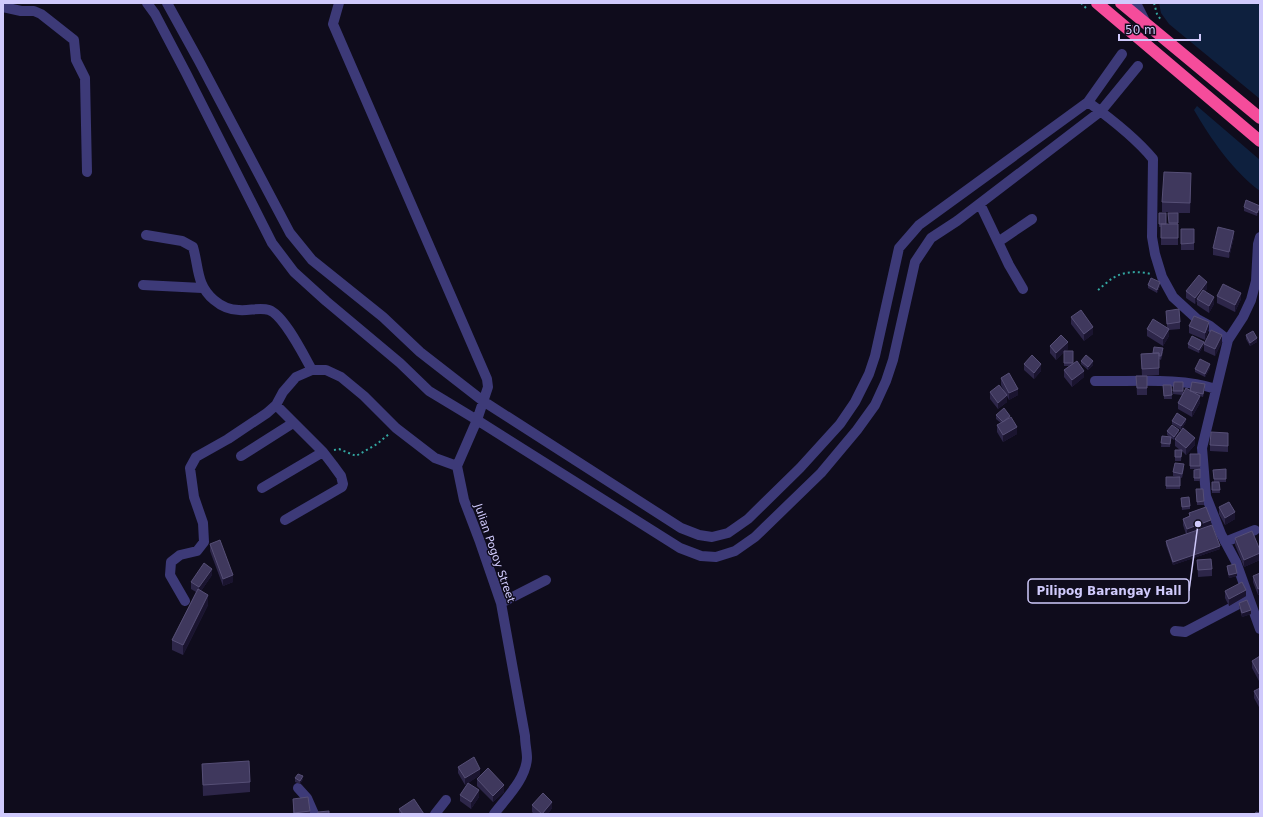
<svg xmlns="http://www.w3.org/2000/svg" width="1263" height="817" viewBox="0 0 1263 817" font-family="'DejaVu Sans',sans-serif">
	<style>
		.water { fill: #0e203e }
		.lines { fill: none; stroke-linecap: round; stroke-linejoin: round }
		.path { stroke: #33a7a1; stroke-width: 2; stroke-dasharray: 2 3; stroke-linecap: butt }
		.minor { stroke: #3d3a78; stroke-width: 10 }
		.highway { stroke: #f54c9b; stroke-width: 12 }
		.wall { fill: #2d2649 }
		.shaded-wall { fill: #1a142f }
		.building { fill: #3f385d; stroke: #564f76 }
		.labels { text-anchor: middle; stroke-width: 3; stroke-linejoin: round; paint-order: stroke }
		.street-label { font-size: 11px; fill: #d0cafc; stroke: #0f0c1c }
		.leader { fill: none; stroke: #d0cafc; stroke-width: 1.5 }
		.callout-dot { fill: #d0cafc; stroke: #0f0c1c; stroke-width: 1.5 }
		.callout { fill: #0f0c1c; stroke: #d0cafc; stroke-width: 1.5 }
		.callout-label { font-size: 12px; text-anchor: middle; font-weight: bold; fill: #d0cafc }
	</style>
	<rect width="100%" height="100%" fill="#0f0c1c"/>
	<path class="water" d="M1159 3H1258L1260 9V99L1169 24 1161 13Z
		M1197 106 1260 160V191C1232 170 1211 139 1194 110Z"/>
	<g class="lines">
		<path class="path" d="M1081 3 1087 9
			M1154 3 1157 14 1161 20
			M1098 290C1103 286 1108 281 1113 278 1124 271 1139 271 1151 274
			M334 450 339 449 356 456 377 444 389 434"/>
		<path class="minor" d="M147 3 155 14 186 73 272 243 294 272 326 301 400 363 429 391 477 420 680 548 701 556 716 557 735 551 755 537 821 473 857 430 875 405 886 381 893 360 915 262 931 238 957 221 1101 111 1138 66
			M167 3 199 61 290 233 312 260 383 317 420 352 483 401 681 528 699 535 712 537 728 533 748 519 800 468 840 424 855 402 869 374 875 356 899 248 919 225 1088 102 1122 54
			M339 3 333 24 487 379 488 387 477 420 457 466
			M1136 3 1146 23
			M3 7 21 11H34L41 14 74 40 76 60 85 78 87 172
			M1088 102C1110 118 1136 138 1153 159L1152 237 1155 254 1162 277 1173 297 1197 319 1210 326 1228 340
			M980 204 1009 265 1023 289
			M146 235 182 241 193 247C199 267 196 285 214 300 221 306 229 310 239 310 249 311 260 307 269 310 284 315 304 356 312 370
			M1260 237 1258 244 1256 281 1251 300 1243 317 1228 340 1202 448 1206 496 1221 534 1236 562 1260 629
			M998 242 1032 219
			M143 285 202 288
			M1095 381C1132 382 1180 377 1216 389
			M276 405 323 452 333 465 341 476 343 484 342 487 285 520
			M241 456 293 423
			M457 466 464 500 480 542 501 603 525 736C525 744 527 751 527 758 526 779 506 798 494 814
			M262 488 323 452
			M1225 542 1255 530
			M185 601 170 575 171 562 180 555 197 551 204 542 203 523 194 497 190 468 196 457 228 439 267 413 276 405 283 392 296 377 312 370H326L341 377 364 396 396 428 435 458 457 466
			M501 603 546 580
			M1175 631 1185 632 1248 599
			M298 788 307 798 314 814
			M435 814 446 800"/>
		<path class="highway" d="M1097 3 1260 141
			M1121 3 1260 118"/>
	</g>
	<path class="wall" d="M1191 183 1190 213H1178V245H1161V227H1159V213L1166 224H1169L1178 213 1162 212V202Z
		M1244 207 1260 209 1257 216 1244 211Z
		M1181 229H1194V250H1181Z
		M1234 237 1229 258 1213 255V248Z
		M1148 285 1160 286 1157 293 1148 288Z
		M1207 289 1205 291 1214 304 1209 313 1197 305V301L1195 304 1186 298V291Z
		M1217 296 1241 299 1235 312 1217 303Z
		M1166 311 1180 322V329L1169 330V336L1163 346 1147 336V329L1167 327Z
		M1071 317 1093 334 1084 341 1071 324Z
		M1189 326 1209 329 1205 340 1189 333Z
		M1246 335 1257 342 1250 346 1246 339Z
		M1222 342 1215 356 1204 351V344Z
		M1188 344 1204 345 1199 353 1188 348Z
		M1050 346 1068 349 1065 351H1073V364L1084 377 1072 387 1064 377V370L1069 366H1064V352L1056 360 1050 353Z
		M1163 352 1161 360 1159 359V375L1143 376H1147V395H1137L1136 376H1142L1141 354Z
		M1081 361 1093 365 1088 370 1081 364Z
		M1024 364 1041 371 1034 379 1024 370Z
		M1210 368 1205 377 1195 372V369Z
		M1001 378 1018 395 1009 400 1007 396V402L998 409 990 399V392L1005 393 1001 385Z
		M1174 382H1183V393L1190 391 1205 388 1203 397 1200 396V403L1192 417 1178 409V403L1182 395 1173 394Z
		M1163 385H1171L1172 399H1164Z
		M996 415 1010 418 1017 434 1003 442 997 432V425L1001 423 996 419Z
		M1172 421 1186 422 1181 430 1172 424Z
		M1167 431 1179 434 1174 440 1171 438 1170 447H1161L1162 436 1170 437 1167 435Z
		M1175 439 1195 445 1186 455 1182 451 1181 461H1175V450H1180L1175 446Z
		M1228 440V452L1210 451V445Z
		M1190 454H1200V469H1190Z
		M1184 468 1182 478 1180 477V489H1166V477H1179L1173 476V472Z
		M1200 469V481H1194V470Z
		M1226 469V482H1214L1213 470Z
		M1212 482H1219L1220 493H1212Z
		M1196 489H1203L1204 505H1197Z
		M1181 498 1190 506V509L1182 510Z
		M1219 507 1235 519 1225 525 1219 514Z
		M1189 513 1211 526 1220 549 1173 565 1166 545V541L1186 534 1183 525V519L1189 516Z
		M1235 538 1260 550V560L1244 567 1235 545Z
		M210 544 233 582 223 586 210 551Z
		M1197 560 1212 569V576L1198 577Z
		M1227 566 1237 576 1229 578 1227 569Z
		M1260 573V603L1259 601V595H1258L1253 582V576Z
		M212 575 201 591 208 605 183 655 172 650V640L196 592 191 589V582Z
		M1225 591 1246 596 1229 606 1225 598Z
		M1239 603 1251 614 1242 617 1239 606Z
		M1260 656V680L1259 681 1252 668V661Z
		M1260 688V709L1254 698V691Z
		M202 764 250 782V792L203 796Z
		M458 767 480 775 465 785 458 773Z
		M295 778 303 779 300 784 295 782Z
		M477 779 504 792 493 802 477 786Z
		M460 795 479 797 471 809 460 801Z
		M293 799 310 811V814H293Z
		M532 805 552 808 548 814H534L532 812Z
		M399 809 424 814H399Z"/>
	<path class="shaded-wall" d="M1260 206V209L1257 216V213Z
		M1234 231V237L1229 258V252Z
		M1160 282V286L1157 293V290Z
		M1207 282V289L1199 300 1197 299V301L1195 304V298Z
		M1241 293V299L1235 312V305Z
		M1214 297V304L1209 313V306Z
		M1209 322V329L1205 340V333Z
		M1093 327V334L1084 341V334Z
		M1169 329V336L1163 346V339Z
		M1222 335V342L1215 356V349Z
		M1257 338V342L1250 346V343Z
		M1068 342V349L1056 360V353Z
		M1204 342V345L1199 353V350Z
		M1093 361V365L1088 370V367Z
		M1041 364V371L1034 379V373Z
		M1210 364V368L1205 377V374Z
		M1084 371V377L1072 387V380Z
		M1018 389V395L1009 400V393Z
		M1007 395V402L998 409V403Z
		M1200 396V403L1192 417V411Z
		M1186 419V422L1181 430V426Z
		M1017 427V434L1003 442V435Z
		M1179 430V434L1174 440V437Z
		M1195 438V445L1186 455V448Z
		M1235 512V519L1225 525V518Z
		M1211 520V527L1187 535V529Z
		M1220 546V549L1173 565V562Z
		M1260 553V560L1244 567V560Z
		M212 569V575L199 594V587Z
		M1237 573V576L1229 578V575Z
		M233 575V582L223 586V579Z
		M1260 588V595L1259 594 1258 595V589Z
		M1246 590V596L1229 606V599Z
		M208 595V605L183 655V645Z
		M1251 610V614L1242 617V613Z
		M480 769V775L465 785V778Z
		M303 776V779L300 784V781Z
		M504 785V792L493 802V796Z
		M479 790V797L471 809V802Z
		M552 802V808L548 814H542Z"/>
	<path class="building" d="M1164 172 1191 173 1190 203 1162 202Z
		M1246 200 1260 206 1257 213 1244 207Z
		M1159 213H1166V224H1159Z
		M1168 213H1178V223H1169Z
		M1161 224H1178V238H1161Z
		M1218 227 1234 231 1229 252 1213 248Z
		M1181 229H1194V243L1181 244Z
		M1199 275 1207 282 1195 298 1186 291Z
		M1151 278 1160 282 1157 290 1148 285Z
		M1223 284 1241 293 1235 305 1217 296Z
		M1203 290 1214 297 1209 306 1197 299Z
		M1179 309 1180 322 1167 324 1166 311Z
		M1081 310 1093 327 1084 334 1071 317Z
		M1194 316 1209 322 1205 333 1189 326Z
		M1153 319 1169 329 1163 339 1147 329Z
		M1211 330 1222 335 1215 349 1204 344Z
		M1253 331 1257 338 1250 343 1246 335Z
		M1061 335 1068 342 1056 353 1050 346Z
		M1192 336 1204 342 1199 350 1188 344Z
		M1154 347 1163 348 1161 356H1159V353H1153Z
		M1064 351H1073V363H1064Z
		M1159 353V368L1142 369 1141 354Z
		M1032 355 1041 364 1034 373 1024 364Z
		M1086 355 1093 361 1088 367 1081 361Z
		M1200 359 1210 364 1205 374 1195 369Z
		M1077 361 1084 371 1072 380 1064 370Z
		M1009 373 1018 389 1009 393 1001 378Z
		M1136 376H1147V388H1137Z
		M1174 382H1183V391H1173Z
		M1192 382 1205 384 1203 394 1190 391Z
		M999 385 1007 395 998 403 990 392Z
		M1163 385H1171L1172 395 1164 396Z
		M1186 388 1200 396 1192 411 1178 403Z
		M1004 408 1010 416 1003 422 996 415Z
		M1177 413 1186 419 1181 426 1172 421Z
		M1011 417 1017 427 1003 435 997 425Z
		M1172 425 1179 430 1174 437 1167 431Z
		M1183 428 1195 438 1186 448 1175 439Z
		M1211 432 1228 433V446L1210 445Z
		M1162 436 1171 437 1170 444 1161 443Z
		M1175 450H1182L1181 457H1175Z
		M1190 454H1200V466H1190Z
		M1175 463 1184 464 1182 474 1173 472Z
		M1200 469V478H1194V470Z
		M1226 469V479H1214L1213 470Z
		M1166 477H1180V486H1166Z
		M1212 482H1219L1220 490H1212Z
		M1196 489H1203L1204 501 1197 502Z
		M1189 497 1190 506 1182 507 1181 498Z
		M1229 502 1235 512 1225 518 1219 507Z
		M1206 507 1211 520 1187 529 1183 519 1190 516 1189 513Z
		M1212 525 1220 546 1173 562 1166 541Z
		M1252 531 1260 550V553L1244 560 1235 538Z
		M220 540 233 575 223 579 210 544Z
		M1211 559 1212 569 1198 570 1197 560Z
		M204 563 212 569 199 587 191 582Z
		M1235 564 1237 573 1229 575 1227 566Z
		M1260 573V588L1258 589 1253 576Z
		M1242 582 1246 590 1229 599 1225 591Z
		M198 589 208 595 183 645 172 640Z
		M1247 600 1251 610 1242 613 1239 603Z
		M1260 656V674H1259L1252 661Z
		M1260 688V702L1254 691Z
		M474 757 480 769 465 778 458 767Z
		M249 761 250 782 203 785 202 764Z
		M488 768 504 785 493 796 477 779Z
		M298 774 303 776 300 781 295 778Z
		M468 783 479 790 471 802 460 795Z
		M543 793 552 802 542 814 532 805Z
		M308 797 310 811 294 813 293 799Z
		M414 799 424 814H403L399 809Z
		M329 811V814H318V812Z
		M1256 812 1260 813V814H1255Z"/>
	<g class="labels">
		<g class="street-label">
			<text transform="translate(495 553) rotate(71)" y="4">Julian Pogoy Street</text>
		</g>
	</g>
	<path class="leader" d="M1198 524L1189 591"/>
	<circle class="callout-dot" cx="1198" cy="524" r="4"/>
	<rect class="callout" x="1028" y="579" width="161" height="24" rx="4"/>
	<g class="callout-label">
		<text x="1109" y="595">Pilipog Barangay Hall</text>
	</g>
	<rect width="1263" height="817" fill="none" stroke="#d0cafc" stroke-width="8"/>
	<path d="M1119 34v6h81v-6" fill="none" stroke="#d0cafc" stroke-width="2"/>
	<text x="1125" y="34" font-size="12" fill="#d0cafc" stroke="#0f0c1c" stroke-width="3" paint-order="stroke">50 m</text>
</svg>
